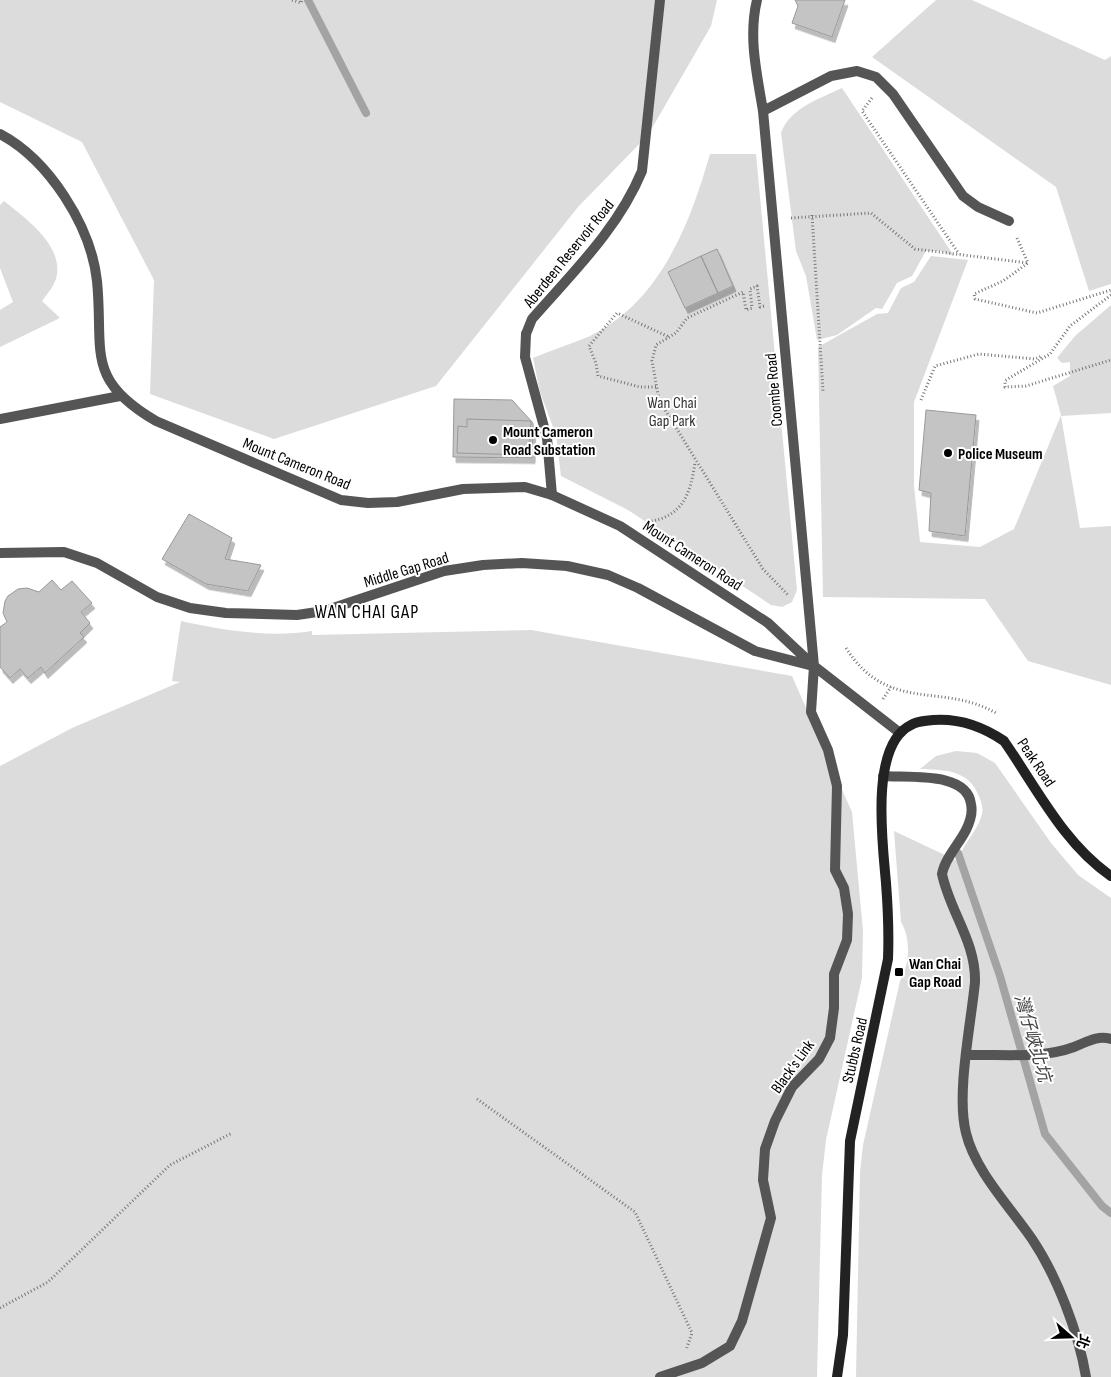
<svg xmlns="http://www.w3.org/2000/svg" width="1111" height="1377" viewBox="0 0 1111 1377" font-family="'Sofia Sans Condensed','Noto Sans TC',sans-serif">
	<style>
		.green { fill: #dcdcdc }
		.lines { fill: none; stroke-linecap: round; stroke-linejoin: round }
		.stream { stroke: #a3a3a3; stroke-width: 8 }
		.building { fill: #c4c4c4; stroke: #999; filter: url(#shadow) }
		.path { stroke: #777; stroke-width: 3; stroke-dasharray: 1 2.5; stroke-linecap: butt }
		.lane { stroke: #555; stroke-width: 10 }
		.street { stroke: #555; stroke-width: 10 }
		.secondary { stroke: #222; stroke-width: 10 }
		.poi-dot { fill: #000; stroke: #fff; stroke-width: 2 }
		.labels { text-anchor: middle; stroke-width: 4; stroke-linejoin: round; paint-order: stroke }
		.street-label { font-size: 16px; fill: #000; stroke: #fff }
		.park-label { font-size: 16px; fill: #333; stroke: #fff }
		.poi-label { font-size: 16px; font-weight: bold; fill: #000; stroke: #fff; text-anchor: start }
		.water-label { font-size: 18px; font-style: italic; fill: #444; stroke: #fff }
		.quarter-label { font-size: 19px; letter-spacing: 1px; fill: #000; stroke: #fff }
	</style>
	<defs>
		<filter id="shadow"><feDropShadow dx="3" dy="5.5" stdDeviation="0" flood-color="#0004"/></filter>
	</defs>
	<rect width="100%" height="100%" fill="#fff"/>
	<path class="green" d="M0 0H717L711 26 648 135 578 207 436 386 274 439 150 394 154 280 82 142 0 102Z
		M936 0H972L1105 60 1111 56V284L1089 291 1056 187 872 57Z
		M842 88 954 256 941 251H926L912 276 897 283 882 309 876 308 837 335 817 340 806 276 796 251 781 133C790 108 819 99 842 88Z
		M710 154H756L797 590 792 602 782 607 771 605 628 510 561 476 556 435 540 392 533 358C552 350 571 344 590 336 660 302 690 224 710 154Z
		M4 201C25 218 61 243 57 274 56 284 48 293 42 301L60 318 0 347V310L13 302 0 268V205Z
		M931 256 968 260 914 402V486L920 542 980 547 1014 529 1061 415 1053 386 1070 376V362L1062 363 1057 358 1075 336 1111 305V413L1061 416 1080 528 1111 526V685L1028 661 985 599 823 597 818 347 877 314 888 313 901 288 914 282Z
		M181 621C222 630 270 638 312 631V635L531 630 792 676 852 812 863 931 862 978 826 1140 822 1175 817 1377H0V766L72 728 180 682 172 681Z
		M956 751 977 753 995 763 1051 843 1078 875 1111 898V1377H856L860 1172 863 1145 900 981C910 964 911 939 901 922L894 831 964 864 961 852C967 841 979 827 982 814 984 807 980 798 977 792 966 769 942 770 920 769L936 756Z"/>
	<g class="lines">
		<path class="stream" d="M308 0 366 113
			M958 853 1000 976 1045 1134 1102 1206 1111 1213"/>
	</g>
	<path class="building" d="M795 0H845L832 37 792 23 798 6Z
		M717 249 733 286 718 293 701 256Z
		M701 256 718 293 685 308 668 272Z
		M454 399 512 400 533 423 532 458 453 457Z
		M926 410 976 415 965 536 929 531 931 493 919 490Z
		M467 419 531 421 529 455 457 453 458 426 467 427Z
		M189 514 232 538 225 559 261 565 248 591 206 584 162 559Z
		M52 580 61 590 72 581 92 603 81 612 90 623 80 633 84 637 45 673 41 667 28 678 20 669 10 678 0 667V627L7 622 3 613 5 601 8 596 18 589 27 588 39 592Z"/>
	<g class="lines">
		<path class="path" d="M292 0 301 3 302 0
			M872 98 862 111 959 254
			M812 215 823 391
			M791 218 871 213 915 249 1028 263
			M1017 238 1028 263 1003 281 974 294 975 299 1037 313 1111 290
			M1111 295 1070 326 1050 354 1011 377 1005 381V387L1026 386 1111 360
			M764 306 760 307 757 286 750 289 752 308 746 310 743 292 687 318 676 333 656 345 652 361 659 400 763 569 788 595
			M656 387H640L598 376 596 363 589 346 617 313 669 337
			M921 400 935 366 979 354 1035 359 1042 356
			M648 522C683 516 690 495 695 463
			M846 648C888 714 942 682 996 713
			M883 699 891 687
			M477 1099 635 1212 692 1333 686 1350
			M0 1308 48 1282 170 1165 232 1133"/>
		<path class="lane" d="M526 334 525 357 547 438 552 495
			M0 419 120 396"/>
		<path class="street" d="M763 111 831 76 857 71 876 77 893 94 963 196 978 207 1009 221
			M0 134C49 160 91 226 97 281 104 351 84 379 156 421L341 500 368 503 397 502 463 489 525 487 552 495 620 526 768 623 814 666 900 733
			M526 334 532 319C573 272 618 229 642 171L660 0
			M0 553 64 552 97 563 157 597 190 608 226 613 297 615 324 611 444 571 483 565 522 563 567 566 608 575 638 588 755 651 813 666
			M883 776C908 778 967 771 971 804 973 813 970 822 966 830 959 844 945 858 942 874 950 912 976 942 975 982 971 1024 956 1094 966 1133 975 1171 1011 1208 1032 1239 1057 1276 1079 1334 1086 1377
			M967 1055C1002 1054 1042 1059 1074 1047 1087 1042 1097 1035 1111 1039
			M660 1377 702 1363 730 1346 742 1321 771 1218 763 1180 765 1149 775 1121 792 1087 819 1059 830 1038 834 1008V974L847 940 848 914 844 888 835 870 837 786 828 750 811 712 814 666 763 111C757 74 748 37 757 0"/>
		<path class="secondary" d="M837 1377 843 1335 850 1141 888 959C889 934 888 909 886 883 883 846 869 745 911 725 917 721 926 721 933 720 960 718 982 726 1004 741 1036 787 1064 844 1111 876"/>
	</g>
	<g class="poi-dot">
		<circle cx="493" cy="440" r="5"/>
		<circle cx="948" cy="453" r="5"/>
		<rect x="894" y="967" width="10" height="10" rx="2.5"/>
	</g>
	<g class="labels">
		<g class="street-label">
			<text transform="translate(568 253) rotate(-51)" y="6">Aberdeen Reservoir Road</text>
			<text transform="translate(773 390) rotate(-95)" y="6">Coombe Road</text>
			<text transform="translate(297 463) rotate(22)" y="6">Mount Cameron Road</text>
			<text transform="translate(693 555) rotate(33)" y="6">Mount Cameron Road</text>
			<text transform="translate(406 569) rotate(-17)" y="6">Middle Gap Road</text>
			<text transform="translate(1037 762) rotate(56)" y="6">Peak Road</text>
			<text transform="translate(854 1050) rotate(-77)" y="6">Stubbs Road</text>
			<text transform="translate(792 1066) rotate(-54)" y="6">Black's Link</text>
		</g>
		<g class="park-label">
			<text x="672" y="408">Wan Chai<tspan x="672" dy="18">Gap Park</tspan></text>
		</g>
		<g class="poi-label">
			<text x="503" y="437">Mount Cameron<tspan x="503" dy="18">Road Substation</tspan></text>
			<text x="958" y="459">Police Museum</text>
			<text x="909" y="969">Wan Chai<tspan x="909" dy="18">Gap Road</tspan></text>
		</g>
		<g class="water-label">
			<text transform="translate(1033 1038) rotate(74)" y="6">灣仔峽北坑</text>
		</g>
		<g class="quarter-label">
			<text x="367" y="618">WAN CHAI GAP</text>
		</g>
	</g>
	<g transform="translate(1071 1337) rotate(110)" stroke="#ffffff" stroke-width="4" paint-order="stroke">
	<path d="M0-4L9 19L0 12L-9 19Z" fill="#000000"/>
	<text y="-8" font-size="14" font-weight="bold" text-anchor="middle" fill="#000000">北</text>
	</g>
</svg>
